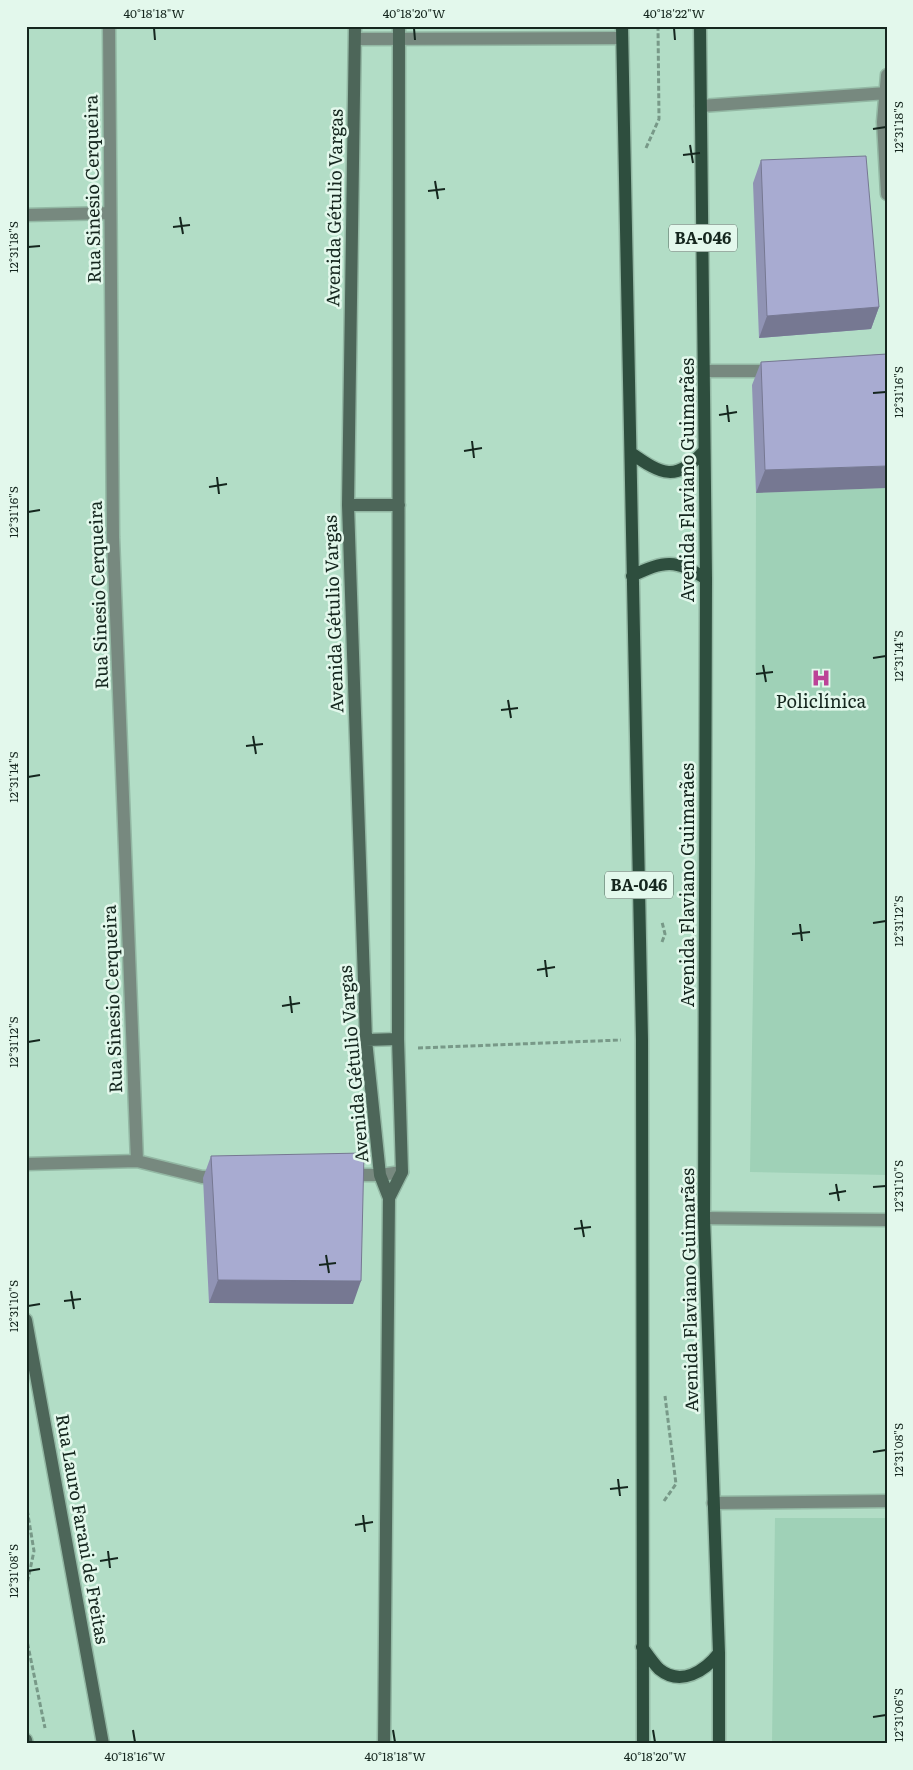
<svg xmlns="http://www.w3.org/2000/svg" width="913" height="1770" viewBox="0 0 913 1770" font-family="Literata,serif">
	<style>
		.built { fill: #9fd1b7 }
		.lines { fill: none; stroke-linecap: round; stroke-linejoin: round }
		.street-casing { stroke: #93b8a4; stroke-width: 15 }
		.secondary-casing { stroke: #93b8a4; stroke-width: 15 }
		.primary-casing { stroke: #93b8a4; stroke-width: 15 }
		.path { stroke: #789988; stroke-width: 3; stroke-dasharray: 5 2.5; stroke-linecap: butt }
		.street { stroke: #77897f; stroke-width: 12 }
		.secondary { stroke: #4d6659; stroke-width: 12 }
		.primary { stroke: #2e4e3e; stroke-width: 12 }
		.wall { fill: #9093b4 }
		.shaded-wall { fill: #767892 }
		.building { fill: #a8abd1; stroke: #767892 }
		.ticks { fill: none; stroke: #15261e; stroke-width: 2 }
		.labels { text-anchor: middle; stroke-width: 5; stroke-linejoin: round; paint-order: stroke }
		.shield { fill: #e3f8ec; stroke: #53655c; stroke-width: 1 }
		.shield-label { font-size: 16px; font-weight: bold; fill: #15261e }
		.street-label { font-size: 18px; fill: #15261e; stroke: #e3f8ec }
		.poi-label { font-size: 18px; fill: #15261e; stroke: #e3f8ec }
		.neatline { fill: none; stroke: #15261e; stroke-width: 2 }
		.ticks-label { font-size: 12px; text-anchor: middle; fill: #15261e }
	</style>
	<rect width="100%" height="100%" fill="#b2ddc6"/>
	<path class="built" d="M887 488V1175L750 1172 755 864 756 493Z
		M775 1518H887V1744H772Z"/>
	<g class="lines">
		<g class="street-casing">
			<path id="street" d="M109 26 113 537 137 1161
				M356 39 622 38
				M887 75 883 122 887 194
				M701 106 887 93
				M26 215 110 213
				M705 371H775
				M26 1164 137 1161 202 1177H219
				M347 1175H380L402 1172
				M704 1218 887 1220
				M713 1503 887 1501"/>
		</g>
		<g class="secondary-casing">
			<path id="secondary" d="M355 26 348 505 366 1040 380 1175 389 1198 384 1744
				M348 505H399
				M366 1040 398 1039
				M389 1198 402 1172 398 1039 399 26
				M26 1320 103 1744
				M26 1740 27 1744"/>
		</g>
		<g class="primary-casing">
			<path id="primary" d="M622 26 642 1040 643 1744
				M700 26 706 579 704 1218 719 1653V1744
				M631 453C662 475 676 482 704 451
				M632 576C663 560 677 559 706 579
				M642 1647C647 1654 653 1663 659 1669 681 1687 705 1671 719 1653"/>
		</g>
		<path class="path" d="M646 148 659 119 658 26
			M662 942 665 934 662 922
			M418 1048 621 1040
			M664 1501 676 1484 665 1396
			M26 1503 34 1551 26 1589
			M26 1636 45 1728"/>
		<use href="#street" class="street"/>
		<use href="#secondary" class="secondary"/>
		<use href="#primary" class="primary"/>
	</g>
	<path class="wall" d="M761 160 879 307 871 329 759 338 753 183Z
		M887 354 756 493 752 385 761 362Z
		M211 1156 353 1304 209 1303 203 1178Z"/>
	<path class="shaded-wall" d="M879 307 871 329 759 338 767 316Z
		M887 466V488L756 493 765 470Z
		M218 1280 361 1281 353 1304 209 1303Z"/>
	<path class="building" d="M866 156 879 307 767 316 761 160Z
		M887 354V466L765 470 761 362Z
		M364 1153 361 1281 218 1280 211 1156Z"/>
	<path class="ticks" d="M154 28 155 40M414 28 415 40M674 28 675 40M873 129 886 127M690 145 693 163M683 155 700 153M435 181 438 199M428 191 445 189M180 217 183 234M173 227 190 225M28 247 40 246M873 393 886 392M727 405 729 422M719 415 737 412M472 441 474 458M464 451 482 448M217 477 219 494M209 487 227 484M28 512 40 510M873 658 886 656M763 665 766 682M756 674 773 672M508 700 511 718M501 710 518 708M253 736 256 754M246 746 263 744M28 777 40 775M873 923 886 921M800 924 802 941M792 934 810 932M545 960 547 977M537 970 555 967M290 996 292 1013M282 1006 300 1003M28 1042 40 1040M836 1184 839 1201M873 1187 886 1186M829 1194 846 1191M581 1220 584 1237M574 1229 591 1227M326 1255 329 1273M319 1265 336 1263M71 1291 74 1309M64 1301 81 1299M28 1306 40 1304M873 1452 886 1450M618 1479 620 1496M610 1489 628 1487M363 1515 365 1532M355 1525 373 1522M108 1551 110 1568M100 1561 118 1558M28 1571 40 1569M873 1717 886 1715M133 1730 135 1742M393 1730 395 1742M653 1730 655 1742"/>
	<defs>
		<g id="hospital-bare" transform="scale(1.5)"><path d="M-5-5h3v3.5h4V-5h3V5h-3V1.5h-4V5h-3Z" fill="#bc4397" stroke="#e3f8ec" stroke-width="2.5" paint-order="stroke"/></g>
	</defs>
	<g fill-rule="evenodd">
		<use href="#hospital-bare" x="821" y="678"/>
	</g>
	<g class="labels">
		<g class="shield">
			<rect x="669" y="224.5" width="68" height="27" rx="4"/>
			<rect x="605" y="871.5" width="68" height="27" rx="4"/>
		</g>
		<g class="shield-label">
			<text x="703" y="244">BA-046</text>
			<text x="639" y="891">BA-046</text>
		</g>
		<g class="street-label">
			<text transform="translate(93 189) rotate(-91)" y="6">Rua Sinesio Cerqueira</text>
			<text transform="translate(335 208) rotate(-89)" y="6">Avenida Gétulio Vargas</text>
			<text transform="translate(688 480) rotate(-90)" y="6">Avenida Flaviano Guimarães</text>
			<text transform="translate(99 595) rotate(-92)" y="6">Rua Sinesio Cerqueira</text>
			<text transform="translate(334 614) rotate(-92)" y="6">Avenida Gétulio Vargas</text>
			<text transform="translate(688 885) rotate(-90)" y="6">Avenida Flaviano Guimarães</text>
			<text transform="translate(113 999) rotate(-92)" y="6">Rua Sinesio Cerqueira</text>
			<text transform="translate(354 1064) rotate(-95)" y="6">Avenida Gétulio Vargas</text>
			<text transform="translate(690 1290) rotate(-91)" y="6">Avenida Flaviano Guimarães</text>
			<text transform="translate(82 1529) rotate(80)" y="6">Rua Lauro Farani de Freitas</text>
		</g>
		<g class="poi-label">
			<text x="821" y="708">Policlínica</text>
		</g>
	</g>
	<rect width="913" height="1770" fill="none" stroke="#e3f8ec" stroke-width="55"/>
	<rect x="28" y="28" width="858" height="1714" class="neatline"/>
	<g class="ticks-label">
		<text x="154" y="18">40°18'18"W</text>
		<text x="414" y="18">40°18'20"W</text>
		<text x="674" y="18">40°18'22"W</text>
		<text transform="translate(899 127) rotate(-90)" y="4">12°31'18"S</text>
		<text transform="translate(14 247) rotate(-90)" y="4">12°31'18"S</text>
		<text transform="translate(899 392) rotate(-90)" y="4">12°31'16"S</text>
		<text transform="translate(14 512) rotate(-90)" y="4">12°31'16"S</text>
		<text transform="translate(899 656) rotate(-90)" y="4">12°31'14"S</text>
		<text transform="translate(14 777) rotate(-90)" y="4">12°31'14"S</text>
		<text transform="translate(899 921) rotate(-90)" y="4">12°31'12"S</text>
		<text transform="translate(14 1042) rotate(-90)" y="4">12°31'12"S</text>
		<text transform="translate(899 1186) rotate(-90)" y="4">12°31'10"S</text>
		<text transform="translate(14 1306) rotate(-90)" y="4">12°31'10"S</text>
		<text transform="translate(899 1450) rotate(-90)" y="4">12°31'08"S</text>
		<text transform="translate(14 1571) rotate(-90)" y="4">12°31'08"S</text>
		<text transform="translate(899 1715) rotate(-90)" y="4">12°31'06"S</text>
		<text x="135" y="1761">40°18'16"W</text>
		<text x="395" y="1761">40°18'18"W</text>
		<text x="655" y="1761">40°18'20"W</text>
	</g>
</svg>
